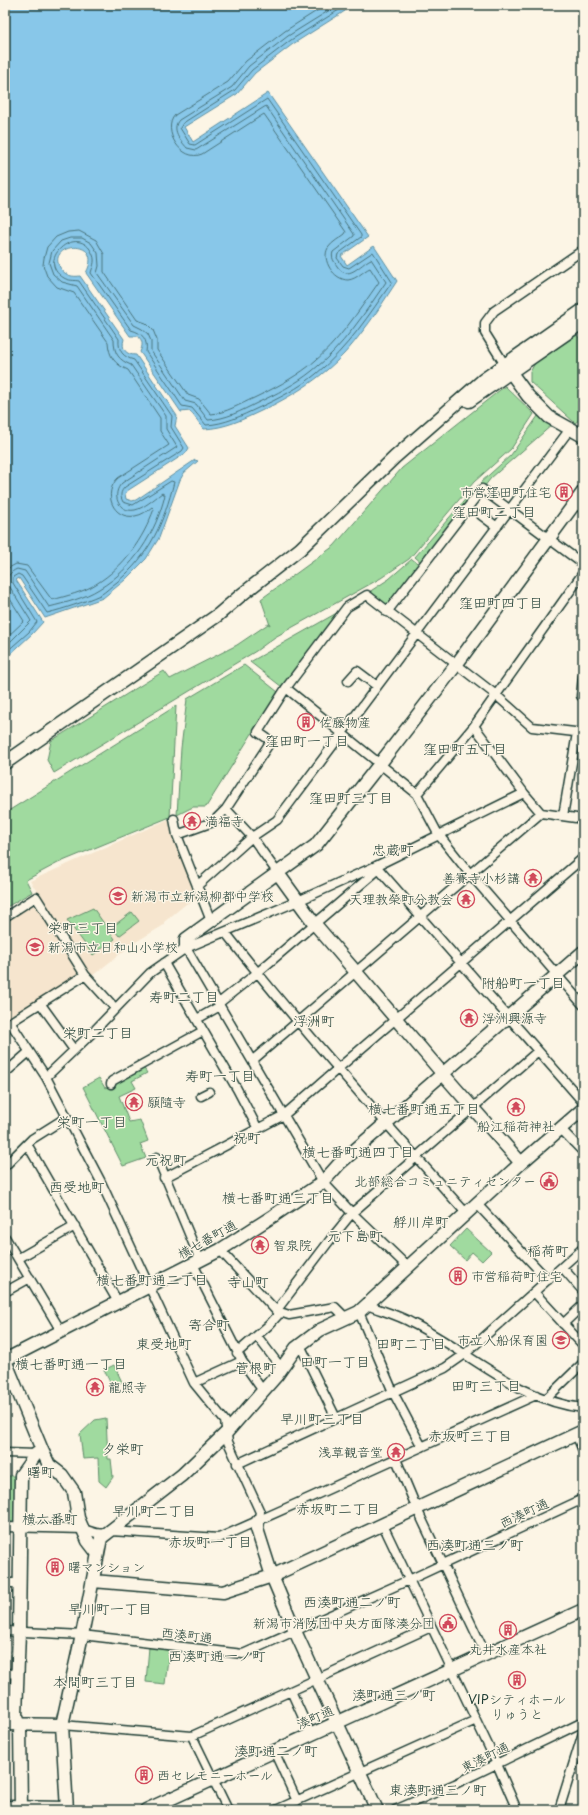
<svg xmlns="http://www.w3.org/2000/svg" width="588" height="1815" viewBox="0 0 588 1815" font-family="'Playpen Sans','Klee One',sans-serif">
	<style>
		.built { fill: #f6e5ce }
		.green { fill: #a0da9f; stroke: #608c6a }
		.water { fill: #88c7e9; stroke: #5e90a1 }
		.lines { fill: none; stroke-linecap: round; stroke-linejoin: round }
		.shore { stroke: #49747c; stroke-width: 1 }
		.street-casing { stroke: #1f3d34; stroke-width: 11 }
		.secondary-casing { stroke: #1f3d34; stroke-width: 15 }
		.street { stroke: #fcf5e5; stroke-width: 8 }
		.secondary { stroke: #fcf5e5; stroke-width: 12 }
		.labels { text-anchor: middle; stroke-width: 3; stroke-linejoin: round; paint-order: stroke }
		.poi-label { font-size: 13px; fill: #1f3d34; stroke: #fcf5e5; text-anchor: start }
		.street-label { font-size: 13px; fill: #1f3d34; stroke: #fcf5e5 }
		.neighbourhood-label { font-size: 14px; fill: #1f3d34; stroke: #fcf5e5 }
	</style>
	<rect width="100%" height="100%" fill="#fcf5e5"/>
	<filter id="ink" filterUnits="userSpaceOnUse"><feTurbulence type="fractalNoise" baseFrequency=".025" numOctaves="2"/><feDisplacementMap in="SourceGraphic" scale="8" xChannelSelector="R" yChannelSelector="G"/><feConvolveMatrix kernelMatrix="1 2 1 2 8 2 1 2 1" color-interpolation-filters="sRGB"/></filter>
	<g filter="url(#ink)">
		<path class="built" d="M169 819 178 850 197 892 195 893 198 899 186 904 164 922V925L134 943 92 976 30 881Z
			M35 901 81 973 5 1023V920Z"/>
		<path class="green" d="M577 335 583 344V417L575 423 530 382V372L535 363Z
			M505 386 534 414 511 449 474 482 409 559 381 578 275 637 256 651 54 773 47 760 51 741 164 671 170 679 237 645 268 624 270 625 261 599 334 546 402 468Z
			M538 416 552 425 491 478 484 487 480 483 511 455Z
			M476 487 480 490 423 564 415 557Z
			M412 559 421 566 387 608 366 594 389 579Z
			M342 610 282 687 250 662Z
			M244 665 278 692 206 807H193L177 815 181 748 187 699Z
			M176 706 170 817 58 863 26 880 32 892 5 908V813Z
			M93 908 115 939 93 955 67 920Z
			M132 912 139 921 119 936 112 927Z
			M143 1067 147 1073 132 1081 136 1088 119 1096 129 1122 140 1120 148 1141 140 1144 146 1158 123 1166 83 1087 99 1078 105 1088Z
			M466 1229 491 1252 482 1261 472 1252 465 1260 450 1246Z
			M114 1365 122 1382 112 1386 104 1370Z
			M106 1418 108 1459H111L113 1477 106 1487 99 1481 98 1458 83 1459 80 1434 95 1420Z
			M5 1476H19L18 1524 5 1523Z
			M149 1647 169 1650 165 1684 146 1682Z"/>
		<path class="water" d="M5 5H350L345 11 293 44 255 73 237 94 184 127 193 142 268 93 368 237 341 256 347 265 374 246 397 281C385 299 373 319 359 336 334 370 299 393 261 411 242 420 225 428 204 429L190 411 181 412 140 352C143 345 143 341 138 336H130L86 273C106 236 43 243 61 269 66 276 73 277 80 276L124 339C121 349 126 355 136 355L177 416 175 426 189 448 186 453 127 491 125 494 126 499 132 501 136 500 195 460 198 461 184 473 180 480 159 538 146 559 125 580 103 598 45 618 19 578 16 580 43 622 32 634 5 659Z"/>
		<g class="lines">
			<path class="shore" d="M5 570 16 564 27 566 52 600C66 596 84 592 96 584 124 567 143 539 154 509L152 507C147 511 142 515 135 516 113 520 102 493 118 478L169 445 160 431V418L128 370C114 364 109 356 108 342L74 293 57 287 47 276 43 265 44 258 47 247 56 237 68 232 79 231 96 240 104 254V272L137 320 146 323 153 330 157 340V350L188 395 199 399 211 414C226 413 240 404 254 398 273 389 292 379 309 366 338 343 358 312 379 282L370 268C363 271 357 279 348 280 334 280 321 260 328 248 332 242 340 238 345 234L346 232 264 114 202 154C182 163 161 130 175 115L228 82 246 61 285 31 326 5
				M5 591 24 621 5 639
				M5 647 31 621 8 584C6 577 10 572 17 569L25 571 49 607C65 603 85 598 99 589 133 569 156 533 165 495L162 493C154 499 144 508 135 510 118 513 111 494 122 483L177 447 166 429V416L131 365C119 360 114 354 114 340L77 286 62 282 53 274 49 263 52 251 61 241 70 238H82L91 243 98 253 99 266 97 273 134 325 142 329 148 334 151 341V351L185 401 196 404 208 420C226 419 241 411 257 403 276 394 296 384 312 371 343 347 364 314 386 282L371 259C360 264 348 283 337 266 334 261 331 258 333 252L354 236V234L266 106 196 150 187 148C180 140 171 129 179 120L232 87 249 66 288 36 338 5
				M5 653 29 632 37 622 13 583V577L18 574 22 576 47 613C64 609 84 602 100 595 106 592 111 586 117 582 150 555 164 522 174 482L171 481 133 505 123 502C120 496 120 492 125 487L182 451 184 448 171 427 172 416 134 360C123 357 118 351 119 339L79 281C74 280 69 281 64 278 33 260 80 221 93 255 96 262 92 268 91 273L131 330C143 333 148 340 146 352L182 406 192 408 206 425C225 424 241 416 258 408 278 399 299 388 316 374 348 348 369 315 392 282L373 252 349 268 343 266 337 258 338 254 361 237V235L267 99 195 145 190 144 180 128 183 123 235 90 252 70 291 40 342 8 345 5"/>
			<g class="street-casing">
				<path id="street" d="M505 365 485 333V323L494 311 583 250
					M575 503 583 509
					M481 515 497 527
					M387 612 482 489 583 564
					M348 681 357 671 377 686
					M286 688 417 794 438 834 470 874 583 1005
					M581 696 583 676
					M474 726 524 793 541 813 583 819
					M417 794 474 726 583 573
					M226 809 252 837 277 872
					M563 816 577 733
					M174 819 177 835 211 921
					M177 835 213 822 226 809 271 741 258 732 286 688 347 607 367 595 496 695 532 727 583 733
					M376 866 583 1102
					M197 886 252 837 277 820 570 429
					M5 917 36 897 85 975 115 1008
					M225 932C301 1029 384 1121 466 1213
					M186 948 323 1182 352 1213 408 1267
					M164 963 237 1089 258 1129
					M40 1003 74 1050
					M219 1003 257 973 379 869
					M197 1019 220 1006
					M10 1022 46 1077 100 1180 194 1383 225 1421 228 1442 260 1512 258 1521
					M6 1025 85 975
					M253 1060 541 813
					M5 1073 29 1052
					M46 1077 91 1034 150 973 186 948 298 901 376 866 524 793
					M111 1084 112 1081 203 1031
					M201 1096 209 1092
					M561 1129 583 1152
					M27 1144 118 1302
					M157 1157 200 1260
					M5 1166 32 1139 67 1117
					M164 1178 284 1115 583 858
					M476 1203 548 1280
					M5 1237 61 1331
					M220 1250 279 1314
					M19 1258 75 1226
					M193 1264 242 1361 263 1391
					M562 1267 583 1291
					M5 1292 30 1278
					M534 1292 583 1345
					M367 1305C382 1311 398 1315 412 1323 469 1351 518 1401 583 1408
					M276 1311 330 1240 352 1213 538 1051
					M359 1312 393 1392 422 1447
					M563 1324 583 1305
					M257 1336 282 1369
					M300 1345 336 1418
					M237 1353 269 1325 279 1314 283 1313 289 1315 335 1307 346 1318
					M194 1383 242 1361
					M546 1399 583 1363
					M576 1434 583 1451
					M5 1453 36 1454
					M396 1459 417 1509 486 1655
					M237 1464 445 1368 465 1354 583 1248
					M383 1525 497 1764 517 1810
					M5 1527 83 1529 96 1533 107 1534
					M111 1531 219 1538 309 1498 536 1395
					M5 1583H20
					M5 1631 82 1635 243 1654 409 1580 583 1499
					M5 1673 17 1674
					M291 1691 311 1735
					M62 1725 192 1736 431 1627
					M192 1736 228 1810
					M274 1751 297 1801
					M5 1805 67 1806
					M276 1810 476 1720
					M395 1810 455 1784 583 1722
					M559 1810 583 1733"/>
			</g>
			<g class="secondary-casing">
				<path id="secondary" d="M506 366 528 396 549 417 583 436
					M469 401 583 322
					M5 763 218 615 240 596 300 549 395 457 483 380 583 310
					M277 872 314 923 443 1074 521 1163
					M186 948V939L316 845 379 765 456 665 583 492
					M5 1360 220 1250 273 1216 323 1182 340 1163 583 952
					M5 1360 42 1450 49 1465 62 1475 74 1492 78 1518 88 1541 98 1554
					M258 1521 257 1529 272 1576 295 1631 377 1810
					M93 1581 223 1592 272 1576 583 1431
					M5 1724 62 1725
					M21 1810 20 1725 16 1715 19 1632 21 1475 36 1454 42 1450
					M67 1810 62 1725 82 1635 101 1538 182 1475 227 1432 277 1375 296 1348 320 1330 359 1312 521 1163 583 1109
					M146 1810 583 1610"/>
			</g>
			<use href="#street" class="street"/>
			<use href="#secondary" class="secondary"/>
		</g>
	</g>
	<defs>
		<g id="building-ring" transform="scale(0.9)"><circle r="9.5" fill="#fcf5e5" stroke="#d1495b" stroke-width="1.5"/><path d="M-4-6H4V6H1V3H-1V6H-4ZM-2.5-4.3h1.7v1.8h-1.7ZM.8-4.3h1.7v1.8H.8ZM-2.5-1h1.7V.8h-1.7ZM.8-1h1.7V.8H.8Z" fill="#d1495b"/></g>
		<g id="temple-ring" transform="scale(0.9)"><circle r="9.5" fill="#fcf5e5" stroke="#d1495b" stroke-width="1.5"/><path d="M0-6L5-2H3V0L6.5 2.5H4V6H1.5V3h-3V6H-4V2.5H-6.5L-3 0V-2H-5Z" fill="#d1495b"/></g>
		<g id="school-ring" transform="scale(0.9)"><circle r="9.5" fill="#fcf5e5" stroke="#d1495b" stroke-width="1.5"/><path d="M0-5L7-2L0 1L-7-2ZM-4 1L0 2.5L4 1V4Q0 6-4 4Z" fill="#d1495b"/></g>
		<g id="civic-ring" transform="scale(0.9)"><circle r="9.5" fill="#fcf5e5" stroke="#d1495b" stroke-width="1.5"/><path d="M-.6-6.5H3V-4.5H.6V-3L4-1V1h2V6H-6V1h2V-1L-.6-3ZM-1.2 2.5V6h2.4V2.5Z" fill="#d1495b"/></g>
	</defs>
	<g fill-rule="evenodd">
		<use href="#building-ring" x="564" y="492"/>
		<use href="#building-ring" x="306" y="722"/>
		<use href="#temple-ring" x="192" y="821"/>
		<use href="#temple-ring" x="533" y="878"/>
		<use href="#school-ring" x="118" y="896"/>
		<use href="#temple-ring" x="466" y="899"/>
		<use href="#school-ring" x="35" y="947"/>
		<use href="#temple-ring" x="469" y="1018"/>
		<use href="#temple-ring" x="134" y="1102"/>
		<use href="#temple-ring" x="516" y="1107"/>
		<use href="#civic-ring" x="549" y="1181"/>
		<use href="#temple-ring" x="260" y="1245"/>
		<use href="#building-ring" x="458" y="1276"/>
		<use href="#school-ring" x="561" y="1340"/>
		<use href="#temple-ring" x="95" y="1387"/>
		<use href="#temple-ring" x="396" y="1452"/>
		<use href="#building-ring" x="55" y="1567"/>
		<use href="#civic-ring" x="448" y="1623"/>
		<use href="#building-ring" x="508" y="1630"/>
		<use href="#building-ring" x="517" y="1680"/>
		<use href="#building-ring" x="144" y="1775"/>
	</g>
	<g class="labels">
		<g class="poi-label">
			<text x="551" y="497" text-anchor="end">市営窪田町住宅</text>
			<text x="319" y="727">佐藤物産</text>
			<text x="205" y="826">満福寺</text>
			<text x="520" y="883" text-anchor="end">善賽寺小杉講</text>
			<text x="131" y="901">新潟市立新潟柳都中学校</text>
			<text x="453" y="904" text-anchor="end">天理教榮町分教会</text>
			<text x="48" y="952">新潟市立日和山小学校</text>
			<text x="482" y="1023">浮洲興源寺</text>
			<text x="147" y="1107">願隨寺</text>
			<text x="516" y="1131" text-anchor="middle">船江稲荷神社</text>
			<text x="536" y="1186" text-anchor="end">北部総合コミュニティセンター</text>
			<text x="273" y="1250">智泉院</text>
			<text x="471" y="1281">市営稲荷町住宅</text>
			<text x="548" y="1345" text-anchor="end">市立入船保育園</text>
			<text x="108" y="1392">龍照寺</text>
			<text x="383" y="1457" text-anchor="end">浅草観音堂</text>
			<text x="68" y="1572">曙マンション</text>
			<text x="435" y="1628" text-anchor="end">新潟市消防団中央方面隊湊分団</text>
			<text x="508" y="1654" text-anchor="middle">丸井水産本社</text>
			<text x="517" y="1704" text-anchor="middle">VIPシティホール<tspan x="517" dy="15">りゅうと</tspan></text>
			<text x="157" y="1780">西セレモニーホール</text>
		</g>
		<g class="street-label">
			<text transform="translate(207 1239) rotate(-29)" y="5">横七番町通</text>
			<text transform="translate(524 1513) rotate(-25)" y="5">西湊町通</text>
			<text transform="translate(187 1635) rotate(7)" y="5">西湊町通</text>
			<text transform="translate(315 1717) rotate(-24)" y="5">湊町通</text>
			<text transform="translate(485 1757) rotate(-26)" y="5">東湊町通</text>
		</g>
		<g class="neighbourhood-label">
			<text x="494" y="517">窪田町二丁目</text>
			<text x="501" y="608">窪田町四丁目</text>
			<text x="307" y="746">窪田町一丁目</text>
			<text x="465" y="754">窪田町五丁目</text>
			<text x="351" y="803">窪田町三丁目</text>
			<text x="393" y="855">忠蔵町</text>
			<text x="83" y="933">栄町三丁目</text>
			<text x="523" y="988">附船町一丁目</text>
			<text x="184" y="1002">寿町二丁目</text>
			<text x="314" y="1026">浮洲町</text>
			<text x="98" y="1038">栄町二丁目</text>
			<text x="220" y="1081">寿町一丁目</text>
			<text x="424" y="1114">横七番町通五丁目</text>
			<text x="92" y="1127">栄町一丁目</text>
			<text x="247" y="1143">祝町</text>
			<text x="358" y="1157">横七番町通四丁目</text>
			<text x="166" y="1165">元祝町</text>
			<text x="77" y="1192">西受地町</text>
			<text x="278" y="1203">横七番町通三丁目</text>
			<text x="421" y="1227">艀川岸町</text>
			<text x="355" y="1241">元下島町</text>
			<text x="548" y="1256">稲荷町</text>
			<text x="152" y="1285">横七番町通二丁目</text>
			<text x="248" y="1287">寺山町</text>
			<text x="209" y="1330">寄合町</text>
			<text x="164" y="1349">東受地町</text>
			<text x="411" y="1349">田町二丁目</text>
			<text x="335" y="1367">田町一丁目</text>
			<text x="71" y="1369">横七番町通一丁目</text>
			<text x="256" y="1373">菅根町</text>
			<text x="486" y="1391">田町三丁目</text>
			<text x="322" y="1424">早川町三丁目</text>
			<text x="470" y="1441">赤坂町三丁目</text>
			<text x="123" y="1454">夕栄町</text>
			<text x="41" y="1477">曙町</text>
			<text x="338" y="1514">赤坂町二丁目</text>
			<text x="154" y="1516">早川町二丁目</text>
			<text x="50" y="1524">横六番町</text>
			<text x="210" y="1547">赤坂町一丁目</text>
			<text x="475" y="1550">西湊町通三ノ町</text>
			<text x="352" y="1607">西湊町通二ノ町</text>
			<text x="110" y="1614">早川町一丁目</text>
			<text x="217" y="1661">西湊町通一ノ町</text>
			<text x="95" y="1687">本間町三丁目</text>
			<text x="394" y="1700">湊町通三ノ町</text>
			<text x="276" y="1756">湊町通二ノ町</text>
			<text x="438" y="1795">東湊町通三ノ町</text>
		</g>
	</g>
	<rect width="588" height="1815" fill="none" stroke="#fcf5e5" stroke-width="20"/>
	<rect x="10" y="10" width="568" height="1795" fill="none" stroke="#1f3d34" stroke-width="1.5" filter="url(#ink)"/>
</svg>
